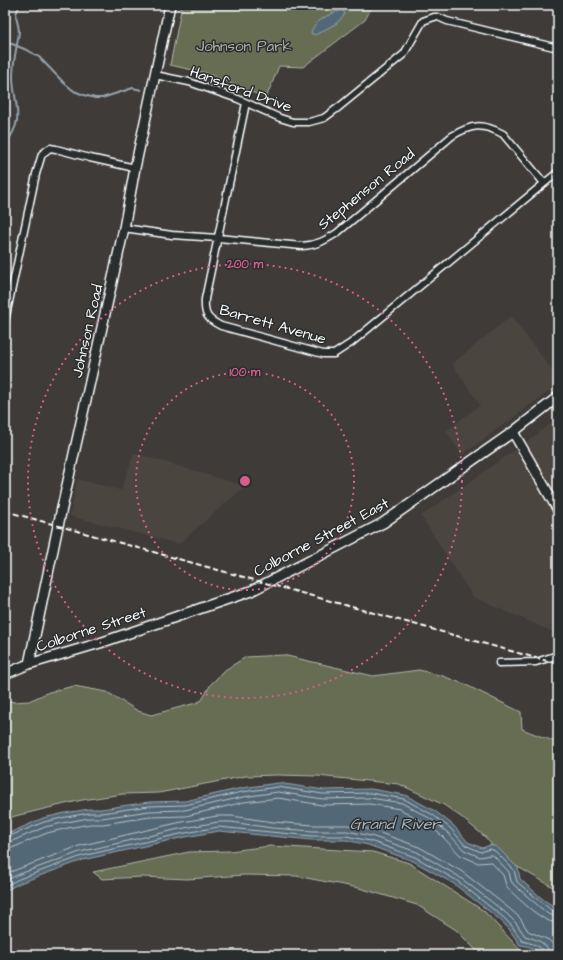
<svg xmlns="http://www.w3.org/2000/svg" width="563" height="960" viewBox="0 0 563 960" font-family="'Architects Daughter',sans-serif">
	<style>
		.built { fill: #4c4540 }
		.green { fill: #666d53; stroke: #b2b6a9 }
		.water { fill: #526876; stroke: #97a4ad }
		.lines { fill: none; stroke-linecap: round; stroke-linejoin: round }
		.shore { stroke: #bac3c8; stroke-width: 1 }
		.stream { stroke: #97a4ad; stroke-width: 2 }
		.street-casing { stroke: #fff; stroke-width: 9 }
		.secondary-casing { stroke: #fff; stroke-width: 12 }
		.street { stroke: #2a2d2e; stroke-width: 6 }
		.secondary { stroke: #2a2d2e; stroke-width: 9 }
		.rail { stroke: #fff; stroke-width: 2; stroke-dasharray: 6 3; stroke-linecap: butt }
		.ring { fill: none; stroke: #d45d8c; stroke-width: 2; stroke-dasharray: 2 4 }
		.labels { text-anchor: middle; stroke-width: 3; stroke-linejoin: round; paint-order: stroke }
		.park-label { font-size: 15px; fill: #b2b6a9; stroke: #2a2d2e }
		.street-label { font-size: 15px; fill: #fff; stroke: #2a2d2e }
		.water-label { font-size: 16px; font-style: italic; fill: #a8b4ba; stroke: #2a2d2e }
		.centre { fill: #d45d8c; stroke: #2a2d2e; stroke-width: 2 }
		.ring-label { font-size: 12px; text-anchor: middle; font-weight: bold; fill: #d45d8c; stroke: #2a2d2e; stroke-width: 3; stroke-linejoin: round; paint-order: stroke }
	</style>
	<rect width="100%" height="100%" fill="#3e3b39"/>
	<filter id="ink" filterUnits="userSpaceOnUse"><feTurbulence type="fractalNoise" baseFrequency=".025" numOctaves="2"/><feDisplacementMap in="SourceGraphic" scale="8" xChannelSelector="R" yChannelSelector="G"/><feConvolveMatrix kernelMatrix="1 2 1 2 8 2 1 2 1" color-interpolation-filters="sRGB"/></filter>
	<g filter="url(#ink)">
		<path class="built" d="M511 316 558 378V385L462 455 446 431 480 405 452 364Z
			M558 418V634L473 597 421 516 532 438Z
			M134 453 245 486 179 544 70 516 77 479 121 490Z"/>
		<path class="green" d="M182 5H373L365 20 303 67 279 66 266 98 206 73 170 65Z
			M283 655 373 676 419 670 443 676 466 685 521 712 522 729 558 743V890L516 866 500 854 484 836 461 817 444 805 399 784 317 776 277 775 246 776 159 793 123 794 82 800 15 816 5 820V700L14 702 29 701 49 692 74 686 107 692 138 711 151 715 196 703 202 700 211 684 225 670 246 657Z
			M270 846 373 852 409 863 484 911 525 955H481L456 930 417 905 359 888 296 876 245 875 187 879 142 877 102 879 93 872 189 852 230 851Z"/>
		<path class="water" d="M343 10 345 14 337 23 315 35 311 33C313 21 333 12 343 10Z
			M278 783 324 790 371 789 405 795 435 811 453 825 468 842 482 848 490 845 497 847 518 868 520 879 544 900 558 909V955H543C536 949 529 946 520 945L509 929 500 920 454 884 413 861 368 845 346 840H312L219 831 180 838 83 860 20 883 5 891V835L43 818 65 813 89 809H101L149 802 185 801 242 788Z"/>
		<g class="lines">
			<path class="shore" d="M5 838 44 822 66 817 89 813H102L149 806 185 805 242 792 278 787 323 794 370 793 404 799 433 815 450 828 465 845 481 852 490 849 495 851 514 870 517 882 551 910 558 912
				M5 843 10 842 45 827 67 822 89 818H102L149 811 185 810 243 797 278 792 323 799 370 798 402 803 431 819 447 832 464 850 480 857 490 855H493L509 872 511 881 514 885 548 914 558 917
				M5 849 12 848 47 833 68 828 90 824H103L150 817 186 816 244 802 278 798 322 805 370 804 400 809 427 824 442 836 460 855 478 863 491 862 503 875 506 885 509 890C521 900 542 923 558 923
				M5 874 79 846 177 823 217 816H232L273 822 313 825H348L372 830 419 847 461 871 510 909 520 918 528 931 549 940 554 946 556 955
				M5 881 17 875 80 852 179 829 218 822H231L272 828 313 831H347L371 836 417 852 458 876 506 913 516 923 525 936C535 939 549 943 550 955
				M5 886 19 879 82 856 180 834 218 827 312 836H346L370 841 415 857 456 880 503 917 512 926 522 941C530 943 543 945 545 955"/>
			<path class="stream" d="M343 10 346 5
				M5 41 29 51 39 57 64 83 74 91 84 95 95 98H102L133 88 141 90
				M5 144C27 118 13 104 13 76 13 61 17 47 19 32 19 26 16 20 16 14 17 11 19 8 19 5"/>
			<g class="street-casing">
				<path id="street" d="M155 75 189 82 238 99 280 118 293 122H309L324 118 339 107 404 54 423 21 434 17H438L447 21 558 48
					M246 103 205 299C204 315 207 319 221 326L323 354H334L351 343 558 172
					M124 228 172 235 218 238 302 246C317 245 324 241 337 233L452 136C472 124 482 123 503 134L544 183
					M5 321 36 174 42 154 50 148 56 149 90 158 135 168
					M499 663 536 662 558 655"/>
			</g>
			<g class="secondary-casing">
				<path id="secondary" d="M513 432 558 510
					M29 664 58 526 124 228 135 168 170 5
					M5 674 29 664 100 643 251 591 383 523 513 432 558 397"/>
			</g>
			<use href="#street" class="street"/>
			<use href="#secondary" class="secondary"/>
			<path class="rail" d="M5 511 558 664"/>
		</g>
	</g>
	<g class="ring">
		<circle cx="245" cy="481" r="109"/>
		<circle cx="245" cy="481" r="217"/>
	</g>
	<g class="labels">
		<g class="park-label">
			<text x="244" y="51">Johnson Park</text>
		</g>
		<g class="street-label">
			<text transform="translate(241 89) rotate(20)" y="5">Hansford Drive</text>
			<text transform="translate(366 189) rotate(-39)" y="5">Stephenson Road</text>
			<text transform="translate(273 324) rotate(16)" y="5">Barrett Avenue</text>
			<text transform="translate(87 331) rotate(-77)" y="5">Johnson Road</text>
			<text transform="translate(321 537) rotate(-28)" y="5">Colborne Street East</text>
			<text transform="translate(91 629) rotate(-18)" y="5">Colborne Street</text>
		</g>
		<g class="water-label">
			<text x="395" y="829">Grand River</text>
		</g>
	</g>
	<circle cx="245" cy="481" r="6" class="centre"/>
	<g class="ring-label">
		<text x="245" y="268">200 m</text>
		<text x="245" y="376">100 m</text>
	</g>
	<rect width="563" height="960" fill="none" stroke="#2a2d2e" stroke-width="20"/>
	<rect x="10" y="10" width="543" height="940" fill="none" stroke="#fff" stroke-width="1.5" filter="url(#ink)"/>
</svg>
